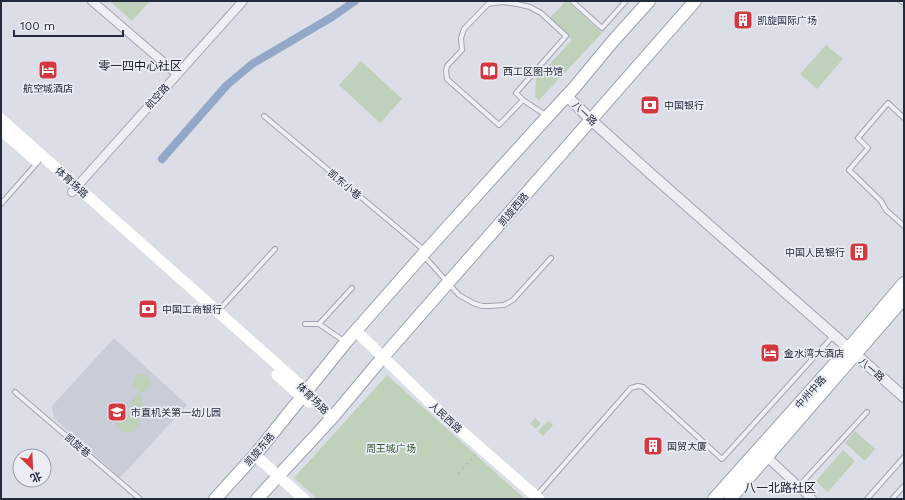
<svg xmlns="http://www.w3.org/2000/svg" width="905" height="500" viewBox="0 0 905 500" font-family="'Work Sans','Noto Sans SC',sans-serif">
	<style>
		.built { fill: #c9cdd8 }
		.green { fill: #bfd0bb }
		.lines { fill: none; stroke-linecap: round; stroke-linejoin: round }
		.canal { stroke: #93a8c8; stroke-width: 8 }
		.service-casing { stroke: #a0a5b0; stroke-width: 6 }
		.minor-casing { stroke: #a0a5b0; stroke-width: 10 }
		.tertiary-casing { stroke: #a0a5b0; stroke-width: 12 }
		.primary-casing { stroke: #9aa1b2; stroke-width: 14 }
		.path { stroke: #b9bcc4; stroke-width: 1.5; stroke-dasharray: 3 3; stroke-linecap: butt }
		.service { stroke: #edeff4; stroke-width: 4 }
		.minor { stroke: #edeff4; stroke-width: 8 }
		.tertiary { stroke: #edeff4; stroke-width: 10 }
		.secondary { stroke: #fff; stroke-width: 11 }
		.primary { stroke: #fff; stroke-width: 12 }
		.labels { text-anchor: middle; stroke-width: 3.5; stroke-linejoin: round; paint-order: stroke }
		.poi-label { font-size: 10px; fill: #242b3c; stroke: #eaedf4; text-anchor: start }
		.street-label { font-size: 10px; fill: #242b3c; stroke: #eaedf4 }
		.park-label { font-size: 10px; fill: #355931; stroke: #eaedf4 }
		.quarter-label { font-size: 12px; fill: #171c2d; stroke: #eaedf4 }
	</style>
	<rect width="100%" height="100%" fill="#dbdee6"/>
	<path class="built" d="M114 338 187 405 120 478 54 418 52 406Z"/>
	<path class="green" d="M114 1H150L132 21 112 3Z
		M566 1H567L602 33 539 100 535 97 536 79 572 40 549 19Z
		M826 45 843 59 817 89 800 74Z
		M361 61 402 99 380 123 339 85Z
		M144 374 151 380 150 386 146 392H140L143 404 148 409 140 418V424L136 427 133 433 121 431 115 424 121 417 126 418 129 415 128 410 131 406 130 402 140 392 134 387 133 380 138 375Z
		M387 375 525 499H317L294 478Z
		M535 418 541 423 536 429 530 424Z
		M548 421 553 425 543 436 538 431Z
		M855 431 875 449 865 461 845 443Z
		M843 450 855 461 828 492 816 481Z"/>
	<g class="lines">
		<path class="canal" d="M162 159 227 85 252 64 332 17 355 1"/>
		<g class="service-casing">
			<path id="service" d="M572 1 602 28 626 1
				M901 1 904 3
				M523 100 499 125 447 79 446 71 447 66 462 50 461 38 464 29 488 4 502 2 517 4 530 7 541 13 566 36 516 93 523 100 547 116
				M264 116 424 250
				M904 118 888 103 858 138 868 148 849 170 881 201 886 210 904 226
				M1 204 38 162
				M423 255 459 295 473 303 482 306H489L504 305 513 300 551 258
				M219 310 275 249
				M305 324H319L352 288
				M319 324 344 341
				M15 392 140 499
				M799 486 867 412
				M537 495 631 388 638 386 643 387 722 459 834 335
				M867 499 904 457
				M892 499 904 486"/>
		</g>
		<g class="minor-casing">
			<path id="minor" d="M92 1 177 74
				M72 192 243 1
				M766 456 812 499"/>
		</g>
		<g class="tertiary-casing">
			<path id="tertiary" d="M566 95 591 120 651 174 904 397"/>
		</g>
		<g class="primary-casing">
			<path id="primary" d="M215 499 255 455 346 342 426 251 548 116 574 88 613 41 649 1
				M257 499 332 418 383 357 695 1
				M714 499 849 348 904 283
				M730 499 904 298"/>
		</g>
		<path class="path" d="M458 474 476 454"/>
		<use href="#service" class="service"/>
		<use href="#minor" class="minor"/>
		<use href="#tertiary" class="tertiary"/>
		<path class="secondary" d="M1 119 307 391 332 418
			M1 130 35 160
			M356 331 444 416 539 499
			M277 375 302 397 309 402
			M255 455 304 499"/>
		<use href="#primary" class="primary"/>
	</g>
	<defs>
		<g id="building-square" transform="scale(1)"><rect x="-9" y="-9" width="18" height="18" rx="4" fill="#d33841" stroke="#eaedf4"/><path d="M-4-6H4V6H1V3H-1V6H-4ZM-2.5-4.3h1.7v1.8h-1.7ZM.8-4.3h1.7v1.8H.8ZM-2.5-1h1.7V.8h-1.7ZM.8-1h1.7V.8H.8Z" fill="#fff"/></g>
		<g id="hotel-square" transform="scale(1)"><rect x="-9" y="-9" width="18" height="18" rx="4" fill="#d33841" stroke="#eaedf4"/><path d="M-6-4.5h1.5V1H6V5H4.5V3h-9V5H-6ZM-4 0a1.8 1.8 0 1 1 3.6 0ZM.5 0V-2.5h3Q6-2.5 6 0Z" fill="#fff"/></g>
		<g id="library-square" transform="scale(1)"><rect x="-9" y="-9" width="18" height="18" rx="4" fill="#d33841" stroke="#eaedf4"/><path d="M-6-4Q-3-5.5-.7-3.5V5Q-3 3-6 4ZM6-4Q3-5.5 .7-3.5V5Q3 3 6 4Z" fill="#fff"/></g>
		<g id="bank-square" transform="scale(1)"><rect x="-9" y="-9" width="18" height="18" rx="4" fill="#d33841" stroke="#eaedf4"/><path d="M-6-4H6V4H-6ZM0-2.3a2.3 2.3 0 1 0 0 4.6a2.3 2.3 0 1 0 0-4.6Z" fill="#fff"/></g>
		<g id="school-square" transform="scale(1)"><rect x="-9" y="-9" width="18" height="18" rx="4" fill="#d33841" stroke="#eaedf4"/><path d="M0-5L7-2L0 1L-7-2ZM-4 1L0 2.5L4 1V4Q0 6-4 4Z" fill="#fff"/></g>
	</defs>
	<g fill-rule="evenodd">
		<use href="#building-square" x="743" y="20"/>
		<use href="#hotel-square" x="48" y="70"/>
		<use href="#library-square" x="489" y="71"/>
		<use href="#bank-square" x="650" y="105"/>
		<use href="#building-square" x="859" y="252"/>
		<use href="#bank-square" x="148" y="309"/>
		<use href="#hotel-square" x="770" y="353"/>
		<use href="#school-square" x="117" y="412"/>
		<use href="#building-square" x="653" y="446"/>
	</g>
	<g class="labels">
		<g class="poi-label">
			<text x="757" y="24">凯旋国际广场</text>
			<text x="503" y="75">西工区图书馆</text>
			<text x="48" y="92" text-anchor="middle">航空城酒店</text>
			<text x="664" y="109">中国银行</text>
			<text x="845" y="256" text-anchor="end">中国人民银行</text>
			<text x="162" y="313">中国工商银行</text>
			<text x="784" y="357">金水湾大酒店</text>
			<text x="131" y="416">市直机关第一幼儿园</text>
			<text x="667" y="450">国贸大厦</text>
		</g>
		<g class="street-label">
			<text transform="translate(157 96) rotate(-48)" y="4">航空路</text>
			<text transform="translate(585 113) rotate(44)" y="4">八一路</text>
			<text transform="translate(72 182) rotate(42)" y="4">体育场路</text>
			<text transform="translate(345 184) rotate(40)" y="4">凯东小巷</text>
			<text transform="translate(513 209) rotate(-49)" y="4">凯旋西路</text>
			<text transform="translate(872 369) rotate(41)" y="4">八一路</text>
			<text transform="translate(810 392) rotate(-48)" y="4">中州中路</text>
			<text transform="translate(313 398) rotate(45)" y="4">体育场路</text>
			<text transform="translate(446 417) rotate(42)" y="4">人民西路</text>
			<text transform="translate(78 445) rotate(40)" y="4">凯旋巷</text>
			<text transform="translate(259 449) rotate(-49)" y="4">凯旋东路</text>
		</g>
		<g class="park-label">
			<text x="391" y="452">周王城广场</text>
		</g>
		<g class="quarter-label">
			<text x="140" y="70">零一四中心社区</text>
			<text x="780" y="492">八一北路社区</text>
		</g>
	</g>
	<rect width="905" height="500" fill="none" stroke="#242b3c" stroke-width="4"/>
	<g transform="translate(32 468) rotate(156)"><circle r="19" fill="#eaedf4" stroke="#9b9faa"/>
	<path d="M0-3L7 15L0 10L-7 15Z" fill="#d33841"/>
	<text y="-6" font-size="11" font-weight="bold" text-anchor="middle" fill="#242b3c">北</text>
	</g>
	<path d="M14 30v6h109v-6" fill="none" stroke="#242b3c" stroke-width="2"/>
	<text x="20" y="30" font-size="12" fill="#242b3c" stroke="#eaedf4" stroke-width="3" paint-order="stroke">100 m</text>
</svg>
